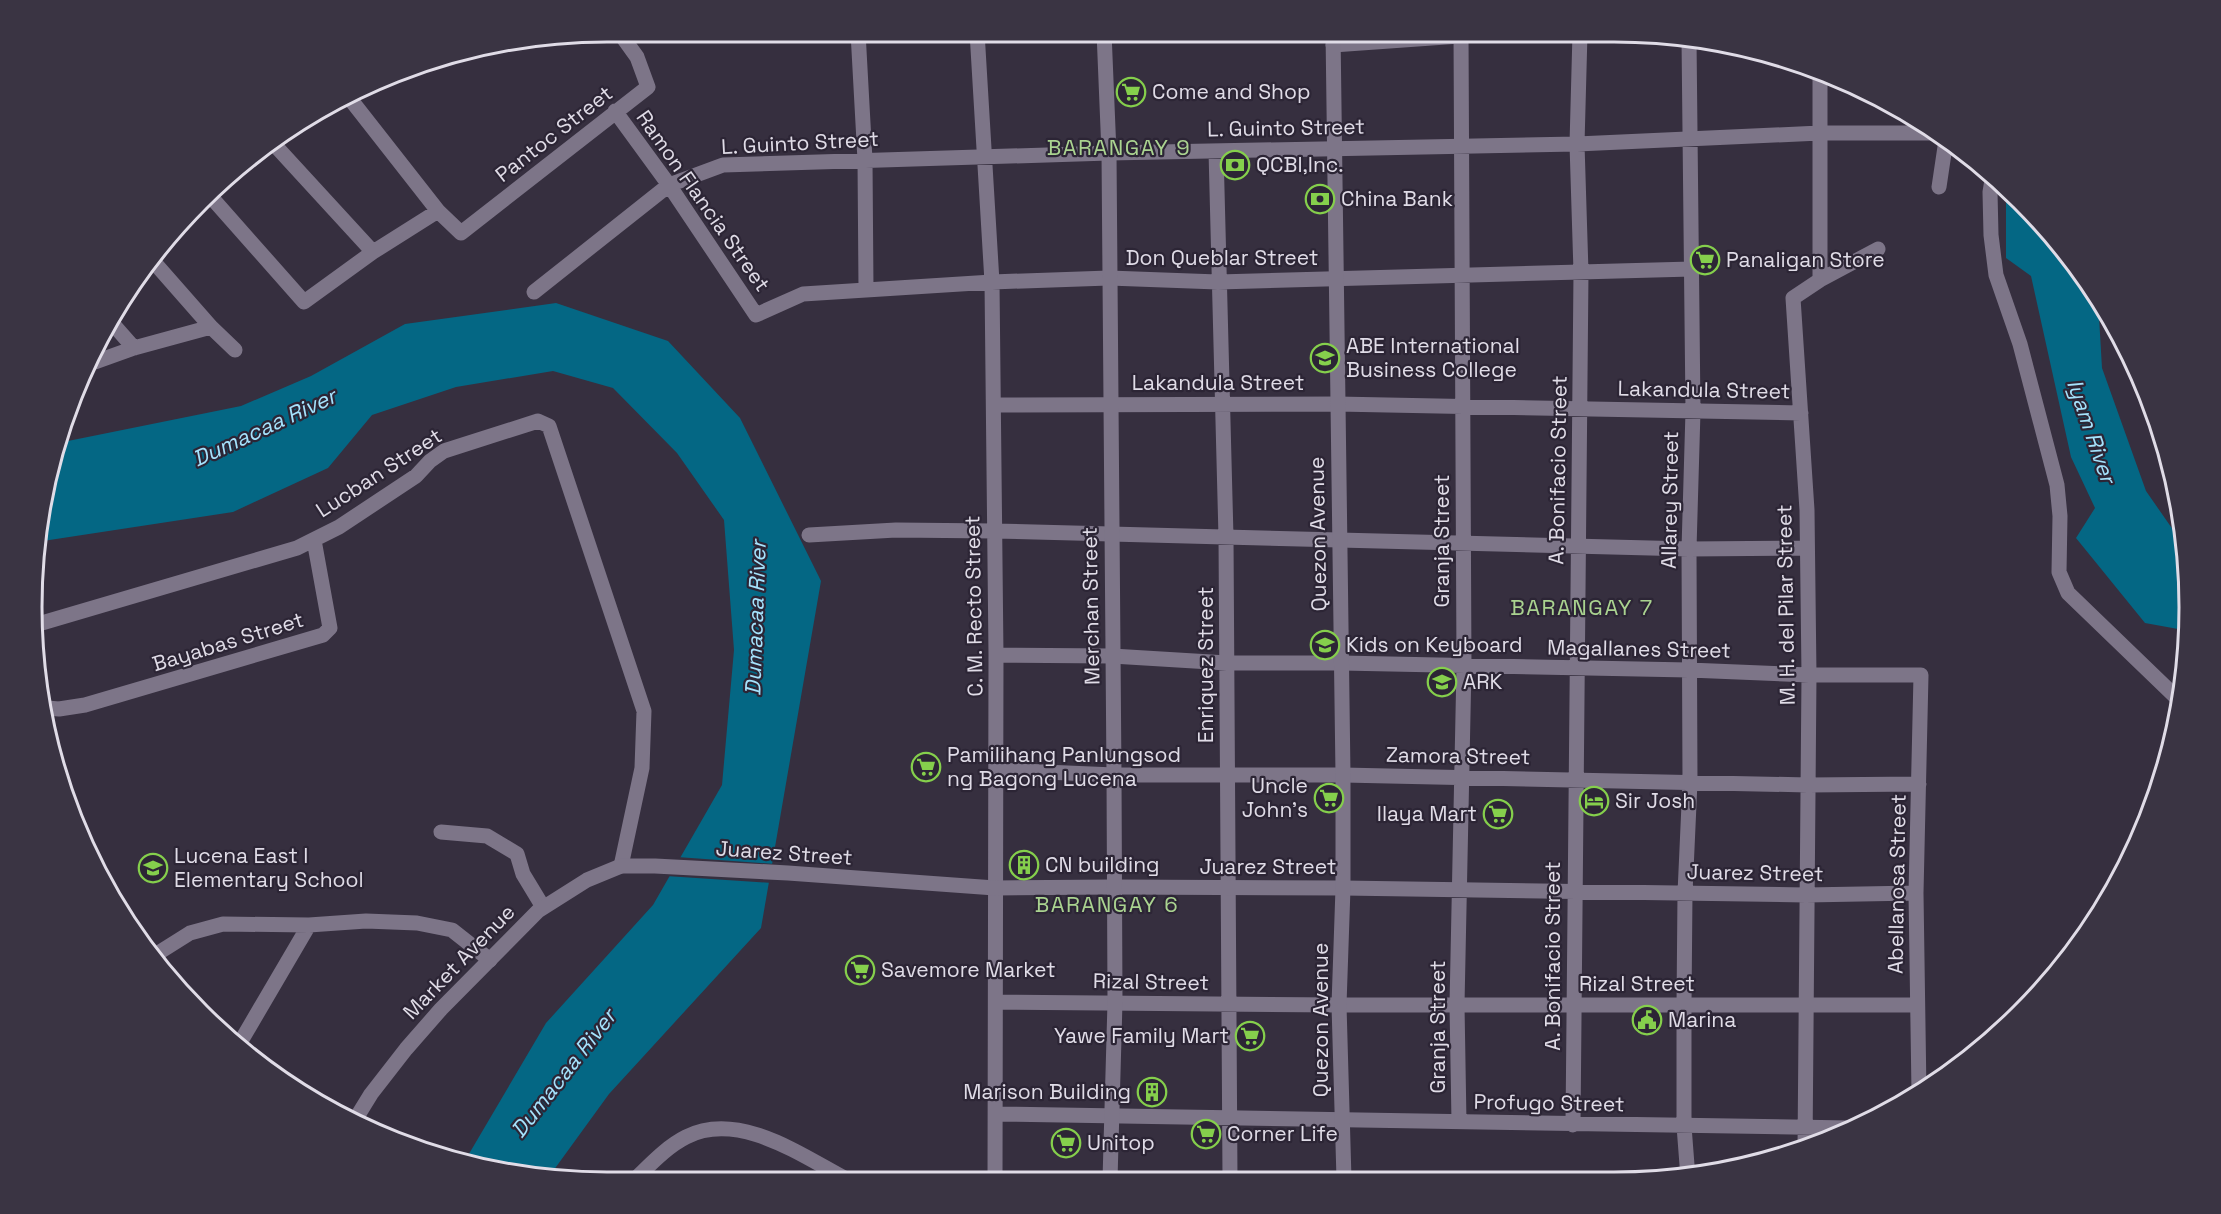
<svg xmlns="http://www.w3.org/2000/svg" width="2221" height="1214" viewBox="0 0 2221 1214" font-family="'Space Grotesk',sans-serif">
	<style>
		.water { fill: #046784 }
		.pier { fill: #362f3f }
		.lines { fill: none; stroke-linecap: round; stroke-linejoin: round }
		.minor { stroke: #7d7588; stroke-width: 15 }
		.tertiary { stroke: #7d7588; stroke-width: 15 }
		.secondary { stroke: #7d7588; stroke-width: 15 }
		.labels { text-anchor: middle; stroke-width: 4.5; stroke-linejoin: round; paint-order: stroke }
		.poi-label { font-size: 21px; fill: #e0dce7; stroke: #2c2535; text-anchor: start }
		.street-label { font-size: 21px; fill: #e0dce7; stroke: #2c2535 }
		.neighbourhood-label { font-size: 22px; letter-spacing: 1.5px; fill: #aad390; stroke: #2c2535 }
		.water-label { font-size: 22px; font-style: italic; fill: #a5e3fd; stroke: #2c2535 }
		.rim { fill: none; stroke: #e0dce7; stroke-width: 3 }
	</style>
	<rect width="100%" height="100%" fill="#362f3f"/>
	<path class="water" d="M2006 188 2070 256 2098 300 2102 368 2146 491 2185 547 2188 569 2185 655 2178 629 2145 623 2076 538 2095 508 2071 457 2031 276 2006 258Z
		M556 303 668 341 740 418 821 581 761 928 609 1094 548 1178 463 1164 546 1023 653 905 722 785 734 650 724 520 677 453 613 388 553 371 456 387 372 415 328 468 233 512 43 541 51 458 58 443 241 406 311 376 405 324Z"/>
	<path class="pier" d="M677 857 775 864 772 883 666 876Z"/>
	<g class="lines">
		<path class="minor" d="M858 32 865 160 866 289
			M977 32 992 282 996 655 995 1180
			M1333 45 1502 33
			M351 100 438 211 461 233 648 87 637 57 619 32
			M615 111 669 185 756 315 803 294 992 282 1109 278 1218 282 1692 269
			M272 142 373 252
			M1216 151 1226 537 1230 1179
			M1993 174 1990 192 1991 235 1996 275 2020 344 2057 485 2060 516 2059 572 2068 593 2180 701
			M1939 187 1946 140
			M212 198 304 302 373 252 438 211
			M153 261 211 327 235 350
			M1820 280 1878 249
			M534 292 669 185 723 165 1109 153 1577 144 1820 133H1936
			M112 323 134 348
			M95 362 134 348 211 327
			M994 405 1337 404 1801 413
			M809 535 896 530 994 531 1689 549 1806 548
			M35 625 297 548 339 527 416 476 430 461 444 451 538 421 549 426 644 711 642 768 621 866
			M996 655 1112 656 1227 663H1341L1689 670 1809 675H1921L1916 893 1919 1093
			M47 708 59 709 85 705 323 635 330 628 314 540
			M996 770 1114 775H1343L1808 785 1919 784
			M441 832 487 836 517 854 523 874 543 907
			M1343 888 1806 895 1916 893
			M155 955 190 933 223 924 309 925 366 921 417 923 452 930 490 960
			M997 1002 1339 1005H1917
			M241 1041 309 925
			M996 1114 1849 1128
			M1459 1122 1457 1005 1464 666 1461 32
			M1573 1125 1581 272 1577 144 1580 33
			M1805 1149 1809 675 1807 510 1793 298 1820 280V75
			M1688 1178 1684 1126V1005L1685 893 1690 782 1689 549 1693 411 1689 39
			M633 1181C649 1166 666 1147 686 1137 739 1110 802 1156 848 1180"/>
		<path class="tertiary" d="M355 1120 371 1094 406 1049 441 1009 538 911 587 880 621 866H655L788 873 995 888 1113 887 1343 888"/>
		<path class="secondary" d="M1104 32 1109 153 1114 775 1115 1002 1110 1180
			M1333 32 1343 775V888L1339 1005 1344 1179"/>
	</g>
	<defs>
		<g id="supermarket-ring" transform="scale(1.5)"><circle r="9.5" fill="#2c2535" stroke="#85cf4c" stroke-width="1.5"/><path d="M-6-5.5h2.5l.6 2H6L4.5 2H-2.5L-4.4-4H-6ZM-1.5 3.2a1.3 1.3 0 1 0 .1 0ZM3 3.2a1.3 1.3 0 1 0 .1 0Z" fill="#85cf4c"/></g>
		<g id="bank-ring" transform="scale(1.5)"><circle r="9.5" fill="#2c2535" stroke="#85cf4c" stroke-width="1.5"/><path d="M-6-4H6V4H-6ZM0-2.3a2.3 2.3 0 1 0 0 4.6a2.3 2.3 0 1 0 0-4.6Z" fill="#85cf4c"/></g>
		<g id="university-ring" transform="scale(1.5)"><circle r="9.5" fill="#2c2535" stroke="#85cf4c" stroke-width="1.5"/><path d="M0-5L7-2L0 1L-7-2ZM-4 1L0 2.5L4 1V4Q0 6-4 4Z" fill="#85cf4c"/></g>
		<g id="school-ring" transform="scale(1.5)"><circle r="9.5" fill="#2c2535" stroke="#85cf4c" stroke-width="1.5"/><path d="M0-5L7-2L0 1L-7-2ZM-4 1L0 2.5L4 1V4Q0 6-4 4Z" fill="#85cf4c"/></g>
		<g id="hotel-ring" transform="scale(1.5)"><circle r="9.5" fill="#2c2535" stroke="#85cf4c" stroke-width="1.5"/><path d="M-6-4.5h1.5V1H6V5H4.5V3h-9V5H-6ZM-4 0a1.8 1.8 0 1 1 3.6 0ZM.5 0V-2.5h3Q6-2.5 6 0Z" fill="#85cf4c"/></g>
		<g id="building-ring" transform="scale(1.5)"><circle r="9.5" fill="#2c2535" stroke="#85cf4c" stroke-width="1.5"/><path d="M-4-6H4V6H1V3H-1V6H-4ZM-2.5-4.3h1.7v1.8h-1.7ZM.8-4.3h1.7v1.8H.8ZM-2.5-1h1.7V.8h-1.7ZM.8-1h1.7V.8H.8Z" fill="#85cf4c"/></g>
		<g id="civic-ring" transform="scale(1.5)"><circle r="9.5" fill="#2c2535" stroke="#85cf4c" stroke-width="1.5"/><path d="M-.6-6.5H3V-4.5H.6V-3L4-1V1h2V6H-6V1h2V-1L-.6-3ZM-1.2 2.5V6h2.4V2.5Z" fill="#85cf4c"/></g>
	</defs>
	<g fill-rule="evenodd">
		<use href="#supermarket-ring" x="1131" y="92"/>
		<use href="#bank-ring" x="1235" y="165"/>
		<use href="#bank-ring" x="1320" y="199"/>
		<use href="#supermarket-ring" x="1705" y="260"/>
		<use href="#university-ring" x="1325" y="358"/>
		<use href="#school-ring" x="1325" y="645"/>
		<use href="#school-ring" x="1442" y="682"/>
		<use href="#supermarket-ring" x="926" y="767"/>
		<use href="#supermarket-ring" x="1329" y="798"/>
		<use href="#hotel-ring" x="1594" y="801"/>
		<use href="#supermarket-ring" x="1498" y="814"/>
		<use href="#building-ring" x="1024" y="865"/>
		<use href="#school-ring" x="153" y="868"/>
		<use href="#supermarket-ring" x="860" y="970"/>
		<use href="#civic-ring" x="1647" y="1020"/>
		<use href="#supermarket-ring" x="1250" y="1036"/>
		<use href="#building-ring" x="1152" y="1092"/>
		<use href="#supermarket-ring" x="1206" y="1134"/>
		<use href="#supermarket-ring" x="1066" y="1143"/>
	</g>
	<g class="labels">
		<g class="poi-label">
			<text x="1152" y="99">Come and Shop</text>
			<text x="1256" y="172">QCBI,Inc.</text>
			<text x="1341" y="206">China Bank</text>
			<text x="1726" y="267">Panaligan Store</text>
			<text x="1346" y="353">ABE International<tspan x="1346" dy="24">Business College</tspan></text>
			<text x="1346" y="652">Kids on Keyboard</text>
			<text x="1463" y="689">ARK</text>
			<text x="947" y="762">Pamilihang Panlungsod<tspan x="947" dy="24">ng Bagong Lucena</tspan></text>
			<text x="1308" y="793" text-anchor="end">Uncle<tspan x="1308" dy="24">John's</tspan></text>
			<text x="1615" y="808">Sir Josh</text>
			<text x="1477" y="821" text-anchor="end">Ilaya Mart</text>
			<text x="174" y="863">Lucena East I<tspan x="174" dy="24">Elementary School</tspan></text>
			<text x="1045" y="872">CN building</text>
			<text x="881" y="977">Savemore Market</text>
			<text x="1668" y="1027">Marina</text>
			<text x="1229" y="1043" text-anchor="end">Yawe Family Mart</text>
			<text x="1131" y="1099" text-anchor="end">Marison Building</text>
			<text x="1227" y="1141">Corner Life</text>
			<text x="1087" y="1150">Unitop</text>
		</g>
		<g class="street-label">
			<text transform="translate(1286 128) rotate(-1)" y="7">L. Guinto Street</text>
			<text transform="translate(554 134) rotate(-38)" y="7">Pantoc Street</text>
			<text transform="translate(800 143) rotate(-3)" y="7">L. Guinto Street</text>
			<text transform="translate(703 201) rotate(55)" y="7">Ramon Flancia Street</text>
			<text x="1222" y="265">Don Queblar Street</text>
			<text x="1218" y="390">Lakandula Street</text>
			<text transform="translate(1704 390) rotate(1)" y="7">Lakandula Street</text>
			<text transform="translate(1558 470) rotate(-89)" y="7">A. Bonifacio Street</text>
			<text transform="translate(379 473) rotate(-33)" y="7">Lucban Street</text>
			<text transform="translate(1670 500) rotate(-89)" y="7">Allarey Street</text>
			<text transform="translate(1318 534) rotate(-91)" y="7">Quezon Avenue</text>
			<text transform="translate(1442 541) rotate(-90)" y="7">Granja Street</text>
			<text transform="translate(1786 605) rotate(-91)" y="7">M. H. del Pilar Street</text>
			<text transform="translate(974 606) rotate(-91)" y="7">C. M. Recto Street</text>
			<text transform="translate(1091 606) rotate(-91)" y="7">Merchan Street</text>
			<text transform="translate(228 642) rotate(-17)" y="7">Bayabas Street</text>
			<text transform="translate(1639 649) rotate(1)" y="7">Magallanes Street</text>
			<text transform="translate(1206 665) rotate(-90)" y="7">Enriquez Street</text>
			<text transform="translate(1458 756) rotate(1)" y="7">Zamora Street</text>
			<text transform="translate(784 853) rotate(4)" y="7">Juarez Street</text>
			<text x="1268" y="874">Juarez Street</text>
			<text transform="translate(1755 873) rotate(1)" y="7">Juarez Street</text>
			<text transform="translate(1897 884) rotate(-89)" y="7">Abellanosa Street</text>
			<text transform="translate(1553 956) rotate(-90)" y="7">A. Bonifacio Street</text>
			<text transform="translate(459 962) rotate(-46)" y="7">Market Avenue</text>
			<text transform="translate(1151 982) rotate(1)" y="7">Rizal Street</text>
			<text x="1637" y="991">Rizal Street</text>
			<text transform="translate(1321 1020) rotate(-90)" y="7">Quezon Avenue</text>
			<text transform="translate(1438 1027) rotate(-90)" y="7">Granja Street</text>
			<text transform="translate(1549 1103) rotate(1)" y="7">Profugo Street</text>
		</g>
		<g class="neighbourhood-label">
			<text x="1119" y="155">BARANGAY 9</text>
			<text x="1582" y="615">BARANGAY 7</text>
			<text x="1107" y="912">BARANGAY 6</text>
		</g>
		<g class="water-label">
			<text transform="translate(264 427) rotate(-25)" y="8">Dumacaa River</text>
			<text transform="translate(2092 431) rotate(71)" y="8">Iyam River</text>
			<text transform="translate(755 618) rotate(-88)" y="8">Dumacaa River</text>
			<text transform="translate(563 1073) rotate(-52)" y="8">Dumacaa River</text>
		</g>
	</g>
	<path d="M0 0H2221V1214H0ZM607 42H1614A565 565 0 0 1 2179 607V607A565 565 0 0 1 1614 1172H607A565 565 0 0 1 42 607V607A565 565 0 0 1 607 42Z" fill="#3a3443" fill-rule="evenodd"/>
	<path class="rim" d="M607 42H1614A565 565 0 0 1 2179 607V607A565 565 0 0 1 1614 1172H607A565 565 0 0 1 42 607V607A565 565 0 0 1 607 42Z"/>
</svg>
